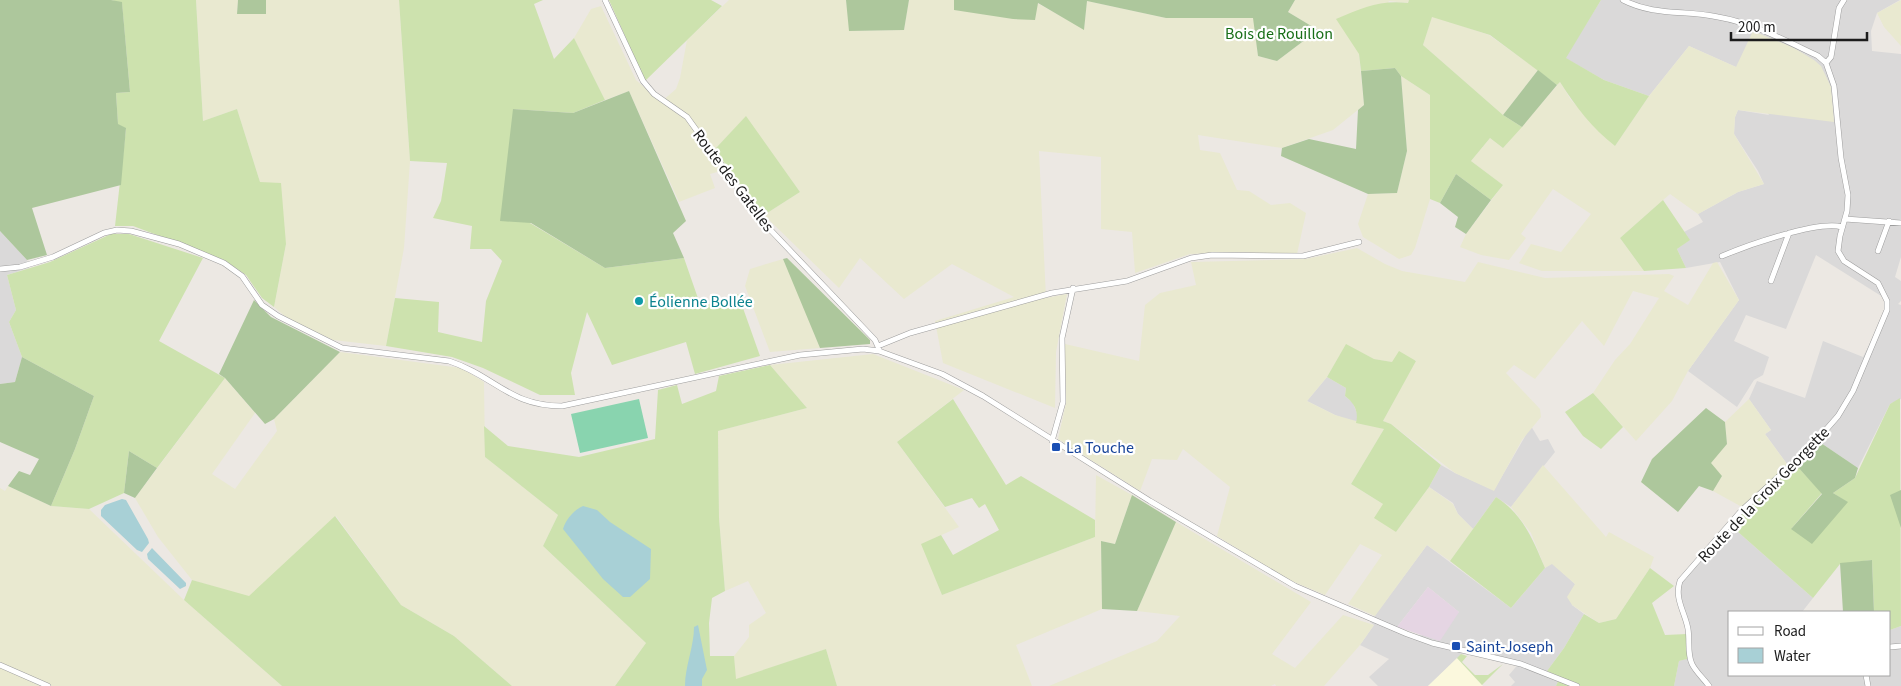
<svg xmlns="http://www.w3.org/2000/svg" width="1901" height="686" viewBox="0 0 1901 686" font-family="'Source Sans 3',sans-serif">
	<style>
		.residential { fill: #dad9d9; fill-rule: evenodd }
		.industrial { fill: #e5d5e3 }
		.education { fill: #fbf8dd }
		.farmland { fill: #e9e9d0 }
		.grass { fill: #cde2ae }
		.forest { fill: #adc79c }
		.pitch { fill: #89d4af }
		.water { fill: #a8d0d6 }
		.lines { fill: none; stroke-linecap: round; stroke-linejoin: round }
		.minor-casing { stroke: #9d9d9d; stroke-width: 6 }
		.minor { stroke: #fff; stroke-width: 5 }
		.culture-dot { fill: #0f9aa8; stroke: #fff; stroke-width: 2 }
		.transit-dot { fill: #1a4fb4; stroke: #fff; stroke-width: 2 }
		.labels { text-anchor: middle; stroke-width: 4.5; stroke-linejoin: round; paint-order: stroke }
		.park-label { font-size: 16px; fill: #186e17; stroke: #fff }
		.street-label { font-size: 16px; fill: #1c1c1c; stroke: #fff }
		.culture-label { font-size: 16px; fill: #0d838f; stroke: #fff; text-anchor: start }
		.transit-label { font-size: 16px; fill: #164399; stroke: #fff; text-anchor: start }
	</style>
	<rect width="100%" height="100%" fill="#ece8e3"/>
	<path class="residential" d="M1601 0H1900L1877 13 1871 31 1872 51 1901 54V257L1895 277 1901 281V301L1898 304 1901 305V399L1890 404 1858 468 1821 443 1797 466 1787 464 1765 434 1771 430 1749 399 1757 381 1805 398 1823 341 1863 357 1884 315 1886 299 1816 255 1786 329 1746 315 1734 341 1769 357 1763 375 1754 380 1737 407 1688 371 1739 300 1720 262 1686 268 1677 249 1689 240 1684 232 1703 222 1698 214 1738 192 1764 184 1758 171 1734 134 1735 117 1738 110 1769 115 1736 67 1689 46 1649 96 1604 80 1565 58Z
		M0 231 27 260 29 268 7 275 16 310 9 322 22 357 15 382 0 384Z
		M1327 377 1346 388 1345 396 1353 403 1358 416 1356 423 1335 415 1307 401Z
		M1531 426 1540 441 1548 439 1555 452 1511 507 1496 497 1473 529 1458 514 1453 503 1429 487 1441 465 1455 473 1494 490Z
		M1729 524 1813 598 1802 612H1730V675H1890V630L1901 626V686H1674L1679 661 1690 658 1688 630 1679 604 1680 581Z
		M1427 545 1511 608 1545 568 1552 563 1575 584 1572 605 1584 614 1564 648 1547 671 1560 677 1556 686H1511L1515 682 1509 675 1520 662 1465 647 1464 652 1428 686H1378L1369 677 1389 659 1360 645 1374 625 1370 622ZM1428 587 1459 612 1419 636 1397 627Z"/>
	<path class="industrial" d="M1428 587 1459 612 1440 641 1397 627Z"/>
	<path class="education" d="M1457 658 1483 686H1428Z"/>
	<path class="farmland" d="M196 0H238L237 14 266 13V0H399L410 161 404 248 386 346 333 340 287 318 274 307 286 244 260 182 237 109 203 121Z
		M729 0H846L850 31 904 30 909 0H954L955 10 1035 19 1037 3 1084 29 1087 1 1166 18H1254L1258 56 1277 61 1318 30 1288 12 1295 0H1409L1408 3 1389 1 1359 54 1364 105 1333 130 1282 148 1198 135 1200 150 1220 153 1237 190 1249 191 1271 205 1290 203 1306 213 1297 254 1241 252 1190 254 1135 273 1132 232 1101 229V157L1039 151 1046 298 1067 294 1056 352 1055 408 943 363 935 321 1014 297 952 264 904 299 860 258 839 288 764 215 800 192 746 117 716 148 728 169 710 174 715 188 679 202 629 91 605 100 574 38 591 9 601 6 636 80 661 102 676 89 680 78 687 40Z
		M1901 0V46L1884 27 1877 13Z
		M1432 16 1489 35 1538 70 1503 115 1423 45Z
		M1753 31 1794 48 1814 60 1821 66 1831 87 1834 122 1738 110 1735 117 1734 134 1764 184 1738 192 1698 214 1670 194 1620 238 1644 271H1542L1519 263 1531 244 1561 252 1591 214 1553 189 1521 234 1526 238 1509 260 1481 255 1460 247 1466 234 1503 185 1471 161 1490 138 1503 148 1560 82 1571 100 1615 146 1649 96 1689 46 1736 67Z
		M1401 76 1430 95V199L1415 248 1411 255 1399 259 1363 237 1358 224 1368 194 1397 193 1407 151Z
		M1357 248 1385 264 1402 271 1465 282 1478 262 1545 278 1669 274 1674 276 1664 291 1688 305 1713 263 1717 262 1739 300 1688 371 1672 401 1636 441 1593 393 1615 360 1630 344 1659 298 1633 291 1604 346 1582 321 1535 379 1514 365 1506 373 1540 409 1541 417 1522 440 1494 491 1455 473 1391 424 1383 421 1416 360 1392 362 1374 359 1346 345 1327 377 1307 401 1335 415 1384 429 1351 484 1383 504 1396 532 1429 487 1453 504 1458 514 1473 529 1450 561 1427 545 1375 616 1348 604 1382 555 1360 544 1325 595 1287 579 1217 536 1230 487 1183 449 1177 460 1152 459 1140 491 1058 439 1066 403 1065 344 1139 361 1145 305 1160 293 1196 285 1191 262 1306 259Z
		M783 259 787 265 820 348 770 352 745 286 750 269Z
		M340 352 461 368 484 382 485 457 558 515 543 546 646 643 615 686H512L454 636 401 605 336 516 249 597 192 580 158 537 135 498 225 378 255 413 212 474 235 489 277 431 274 419Z
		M873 354 964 390 897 442 959 527 922 544 942 595 1095 537 1096 475 1132 495 1115 544 1101 541 1102 609 1016 645 1032 686H837L826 649 735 680 734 656 749 637V625L766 613 748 581 725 591 719 518 718 431 807 408 770 365Z
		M1749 399 1771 430 1765 434 1787 464 1742 507 1713 491 1722 476 1710 463 1727 444 1725 422Z
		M1543 465 1606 537 1609 532 1654 557 1650 568 1616 619 1599 623 1572 605 1567 597 1575 584 1552 564 1545 568 1531 533 1511 507Z
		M8 486 51 506 89 509 184 600 282 686H0V488L5 491Z
		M1176 522 1311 602 1272 654 1295 668 1343 615 1374 625 1360 645 1324 686H1276L1275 684 1271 686H1049L1157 641 1180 616 1137 611Z"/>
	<path class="grass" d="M111 0H196L203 121 237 109 260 182 281 183 286 244 274 307 262 298 246 275 224 260 133 226H115L126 129 118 125 116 93 130 92 122 3Z
		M399 0H543L534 4 554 59 574 38 605 100 573 113 513 109 530 223 605 268 684 258 701 307 738 294 760 356 695 374 686 342 612 365 587 312 571 373 575 395H540L483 368 452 357 386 346 395 298 439 302 438 332 482 342 486 301 502 261 491 249H470L472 226 433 218 441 201 447 163 410 161Z
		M609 0H711L722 6 645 81Z
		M1409 0H1601L1566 58 1604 80 1649 96 1615 146C1592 128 1576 107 1560 82L1557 85 1490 35 1432 17 1423 45 1503 115 1522 127 1503 148 1490 138 1471 161 1503 185 1491 200 1456 174 1440 203 1430 199V95L1401 76 1395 68 1361 71 1359 54 1336 19C1363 8 1379 0 1408 3Z
		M746 116 800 192 764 215 728 169 716 148Z
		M1663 200 1690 240 1677 249 1686 268 1644 271 1620 238Z
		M111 234H129L203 258 159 341 225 378 157 468 129 451 124 493 89 509 51 506 75 449 94 396 22 357 9 322 16 310 7 275 50 262Z
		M1346 344 1374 359 1392 362 1399 351 1416 361 1383 421 1391 424 1441 465 1429 487 1396 532 1374 518 1383 504 1351 484 1384 429 1356 423C1359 411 1354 403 1345 396L1346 388 1327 377Z
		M770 365 807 408 718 431 719 518 725 591 712 598 709 623 710 656H734L736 679 826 649 837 686H615L646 643 543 546 558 515 485 457 484 426 508 446 579 457 655 439 658 390 677 385 682 404 716 391 719 376Z
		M1593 393 1623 427 1601 449 1583 436 1565 412Z
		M1900 398 1901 626 1890 630V612H1874L1872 560 1840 564 1813 598 1729 524 1742 507 1787 464 1797 466 1822 493 1791 529 1847 502 1833 493 1855 478 1890 404Z
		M953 399 1006 485 1021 476 1095 520V537L942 595 921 544 941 535 953 555 999 530 985 504 979 508 972 498 945 507 897 442Z
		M1496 497C1523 514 1533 540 1545 568L1511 608 1450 561Z
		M335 516 401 605 454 636 512 686H282L184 600 192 580 249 596Z
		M1650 568 1674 586 1652 603 1665 635 1687 634V659L1679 661 1674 686H1556L1560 677 1547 671 1564 648 1584 614 1599 623 1616 619Z
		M1461 654 1467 656 1462 662 1475 675H1488L1503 664 1482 685 1457 658Z"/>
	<path class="forest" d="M0 0H111L122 2 130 92 116 93 118 124 126 128 121 185 32 208 47 255 27 260 0 231Z
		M238 0H266V14H237Z
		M846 0H909L904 30 849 31Z
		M954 0H1295L1288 12 1318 30 1277 61 1258 56 1253 18H1166L1087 1 1084 30 1038 3 1035 20 1013 19 954 10Z
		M1395 68 1401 76 1407 151 1397 193 1368 194 1281 156 1282 148 1309 139 1356 149 1358 110 1364 105 1361 71Z
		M1538 70 1557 85 1522 127 1503 115Z
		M629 91 686 221 673 233 684 258 605 268 531 223 500 221 513 109 573 113Z
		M1456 174 1491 200 1466 234 1455 227 1458 217 1440 203Z
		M787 258 870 340V344L820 348 783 259Z
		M254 300 271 317 340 352 274 419 265 424 225 378 219 374Z
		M22 357 94 396 75 449 51 506 8 486 19 471 30 475 39 459 0 442V384L15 382Z
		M1706 408 1725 422 1727 444 1711 463 1722 476 1713 491 1699 486 1678 512 1641 482 1652 459Z
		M1821 443 1858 468 1855 478 1833 493 1848 502 1812 544 1791 529 1822 494 1797 466Z
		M129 451 157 468 135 498 124 493Z
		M1901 490V528L1890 495Z
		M1132 495 1176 522 1137 611 1102 609 1101 541 1115 544Z
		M1872 560 1874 612H1843L1840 563Z"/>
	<path class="pitch" d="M639 399 648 438 580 453 571 414Z"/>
	<path class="water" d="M122 499 126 500 148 539 149 543 142 552 137 550 101 516V510L105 505Z
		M583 506 597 510 610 522 651 549 650 579 630 597H623L603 579 563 529C566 519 574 510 583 506Z
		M152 548 186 583V586L180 589 148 559 147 554Z
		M698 625 707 670 702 679V686H685C685 666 694 647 694 627Z"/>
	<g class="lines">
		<g class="minor-casing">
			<path id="minor" d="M605 0 643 81 654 94 687 117 762 221 875 340 879 349
				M1623 0C1654 16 1685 10 1718 17 1753 23 1786 41 1818 56L1826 63 1834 86 1841 158 1848 195 1847 211 1840 236 1838 251 1844 261 1878 283 1887 301V310L1853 391 1838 416 1810 448 1742 510 1680 581C1674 599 1685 612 1688 629 1690 641 1687 654 1692 664 1696 672 1704 679 1709 686
				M1826 63 1831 57 1839 8 1844 0
				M1845 219 1901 223
				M1878 251 1889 221
				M1722 256C1746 246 1818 220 1842 227
				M0 269 20 267 53 257 104 233 117 230 131 231 179 244 224 263 242 276 262 305 278 316 342 348 449 361C495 376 509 406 562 406L800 355 863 349 879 351 942 374 983 396 1150 501 1295 586 1407 634 1432 643 1521 664 1577 686
				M1771 281 1789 233
				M878 346 910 333 1052 293 1127 281 1191 258 1212 255 1303 256 1359 242
				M1052 441 1063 402 1062 338 1073 288
				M1890 647 1901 646
				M0 665 48 686
				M1866 675 1868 686"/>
		</g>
		<use href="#minor" class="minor"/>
	</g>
	<circle class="culture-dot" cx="639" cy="301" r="5"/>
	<g class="transit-dot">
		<rect x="1051" y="442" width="10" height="10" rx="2.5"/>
		<rect x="1451" y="641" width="10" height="10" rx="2.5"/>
	</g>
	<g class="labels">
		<g class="park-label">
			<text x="1279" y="39">Bois de Rouillon</text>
		</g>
		<g class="street-label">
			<text transform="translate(734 180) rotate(53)" y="6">Route des Gatelles</text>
			<text transform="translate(1763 494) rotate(-46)" y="6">Route de la Croix Georgette</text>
		</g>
		<g class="culture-label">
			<text x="649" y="307">Éolienne Bollée</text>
		</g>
		<g class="transit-label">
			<text x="1066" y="453">La Touche</text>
			<text x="1466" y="652">Saint-Joseph</text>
		</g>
	</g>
	<rect x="1728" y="611" width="162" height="65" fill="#ffffff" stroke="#a4a4a4"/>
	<rect x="1738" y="627" width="25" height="8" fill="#ffffff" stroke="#a4a4a4"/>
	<text x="1774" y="636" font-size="15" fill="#1c1c1c">Road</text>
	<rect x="1738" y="648" width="25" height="15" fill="#a8d0d6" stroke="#a4a4a4"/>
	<text x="1774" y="661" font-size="15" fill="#1c1c1c">Water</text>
	<path d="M1731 32v8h136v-8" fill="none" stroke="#1c1c1c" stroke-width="2.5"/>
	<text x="1738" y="32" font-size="15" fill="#1c1c1c" stroke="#ffffff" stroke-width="4" paint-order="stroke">200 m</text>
</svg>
